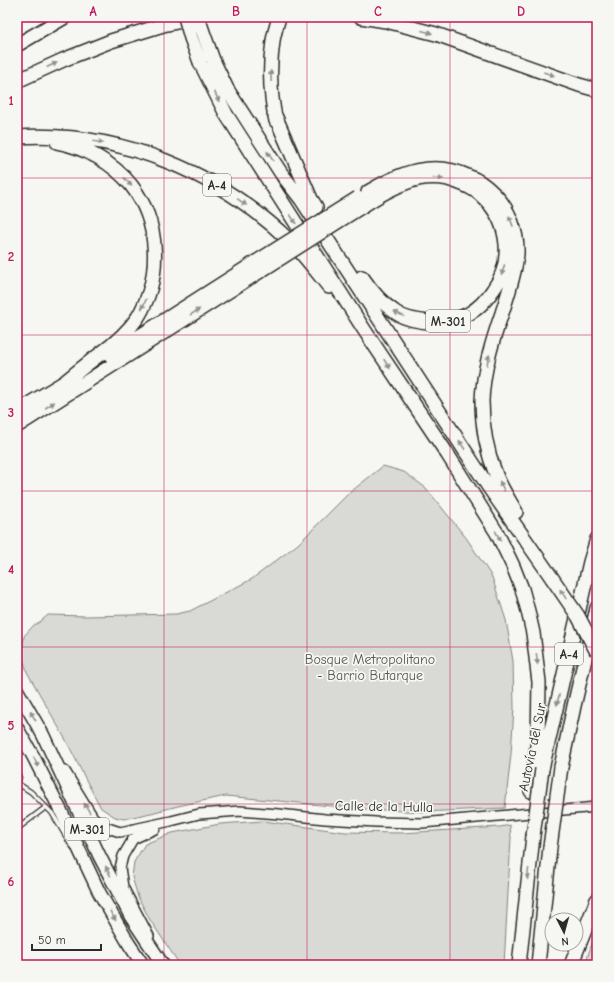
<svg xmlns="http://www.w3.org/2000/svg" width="614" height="982" viewBox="0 0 614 982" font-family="'Comic Neue',sans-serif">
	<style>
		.green { fill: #d9d9d5; stroke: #828280 }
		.building { fill: #c3c3c0; stroke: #2b2b2b }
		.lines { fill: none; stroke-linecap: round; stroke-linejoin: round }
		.service-casing { stroke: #2b2b2b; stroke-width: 6 }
		.tertiary-casing { stroke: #2b2b2b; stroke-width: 12 }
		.trunk-casing { stroke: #2b2b2b; stroke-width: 15 }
		.motorway-casing { stroke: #2b2b2b; stroke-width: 16 }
		.service { stroke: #f6f6f2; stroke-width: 3.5 }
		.tertiary { stroke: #f6f6f2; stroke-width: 9 }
		.trunk { stroke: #f6f6f2; stroke-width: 12 }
		.motorway { stroke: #f6f6f2; stroke-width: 13 }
		.motorway-bridge-casing { stroke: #2b2b2b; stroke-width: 16; stroke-linecap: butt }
		.motorway-bridge { stroke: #f6f6f2; stroke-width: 13 }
		.oneway { fill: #90908e }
		.grid { fill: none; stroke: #c2185b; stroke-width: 1; stroke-opacity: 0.55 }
		.labels { text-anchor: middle; stroke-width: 3.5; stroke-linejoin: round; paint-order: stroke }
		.shield { fill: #f6f6f2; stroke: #686867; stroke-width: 1 }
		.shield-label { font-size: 13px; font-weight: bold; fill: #2b2b2b }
		.park-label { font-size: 14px; fill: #565656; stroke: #f6f6f2 }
		.street-label { font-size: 14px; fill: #2b2b2b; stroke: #f6f6f2 }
		.neatline { fill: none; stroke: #c2185b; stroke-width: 1.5 }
		.grid-label { font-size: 13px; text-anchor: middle; font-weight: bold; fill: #c2185b }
	</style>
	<rect width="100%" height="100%" fill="#f6f6f2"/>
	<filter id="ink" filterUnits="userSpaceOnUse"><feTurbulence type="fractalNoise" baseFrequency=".025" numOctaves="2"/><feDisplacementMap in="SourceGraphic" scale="8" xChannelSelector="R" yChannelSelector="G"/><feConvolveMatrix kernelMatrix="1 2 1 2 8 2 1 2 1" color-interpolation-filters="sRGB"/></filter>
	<g filter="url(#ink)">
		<path class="green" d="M383 466 404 472 426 488 467 539 492 577 506 620 513 661 514 708 511 754 505 808 424 812 363 809 226 796 178 806 151 813 124 819 115 817 101 808 86 780 67 742 27 672 22 655 24 636 33 626 41 621 48 615 87 616 176 614 190 611 252 579 298 544 348 494Z
			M263 821 345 832 402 833 500 827 510 825 511 838 504 965H180L150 920 138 897 132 877 134 862 145 844 172 833 220 824Z
			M597 927V965H585Z"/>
		<path class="building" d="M17 767 22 777 18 794 17 795Z"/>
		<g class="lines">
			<g class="service-casing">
				<path id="service" d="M20 785 31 792 52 813 71 845
					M17 829 46 807"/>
			</g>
			<g class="tertiary-casing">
				<path id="tertiary" d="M65 771 93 817 105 827 120 832 171 821 199 814 240 811 279 814 325 819 376 822 422 823 597 807
					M149 936 123 887 120 868 123 856 133 839 155 829"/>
			</g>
			<g class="trunk-casing">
				<path id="trunk" d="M17 690 43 735 99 855 131 917 163 965
					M17 728 33 756 61 811 99 892 129 944 143 965"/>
			</g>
			<g class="motorway-casing">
				<path id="motorway" d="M361 17 386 21 436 34 579 85 597 90
					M17 45 65 17
					M213 60 227 89 259 139 281 173 301 199 488 486 552 578
					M200 62 226 114 365 331 448 455 497 533 513 566 522 589 528 611 533 633 539 682 538 739 531 791
					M17 81 63 60 111 41 163 25 196 18
					M274 113 311 199 316 207
					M276 121C270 95 269 68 273 41 274 33 277 25 279 17
					M17 137C119 130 219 172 292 243 305 256 317 272 329 287
					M57 142C85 147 113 163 131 185 160 222 162 277 138 317 128 332 114 344 99 355 88 363 77 372 66 381
					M368 192C400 173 433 159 470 177 478 180 486 186 492 192 509 207 518 233 517 254 515 275 508 294 502 313 492 342 483 371 482 401 482 426 487 452 496 475 501 488 509 500 516 512
					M362 277C370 289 383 304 395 312 404 319 418 321 429 322 444 324 457 320 470 313 480 307 487 299 493 290 514 262 509 223 485 199 482 196 479 193 476 191 467 185 458 182 448 179 439 177 428 177 418 179 398 184 381 194 364 205
					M110 355 256 262
					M17 411 73 377
					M17 426 262 270
					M561 767 574 706 597 608
					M542 769 590 562 597 539
					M519 965 533 836
					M538 965 550 847
					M571 965 597 900"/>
			</g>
			<use href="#service" class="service"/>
			<use href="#tertiary" class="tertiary"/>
			<use href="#trunk" class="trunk"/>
			<use href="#motorway" class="motorway"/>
			<g class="motorway-bridge-casing">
				<path id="motorway-bridge" d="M185 17 191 38 200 62
					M198 17 203 32 213 60
					M256 262 358 198
					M262 270 364 205
					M552 578 578 616 597 652
					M533 836 542 769
					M550 847 561 767"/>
			</g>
			<use href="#motorway-bridge" class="motorway-bridge"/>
		</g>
		<defs><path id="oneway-solid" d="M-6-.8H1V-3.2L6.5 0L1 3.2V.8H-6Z"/></defs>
		<g class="oneway">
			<use href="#oneway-solid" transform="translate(427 32) rotate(15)"/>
			<use href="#oneway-solid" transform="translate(52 65) rotate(-25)"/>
			<use href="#oneway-solid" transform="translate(549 74) rotate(19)"/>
			<use href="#oneway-solid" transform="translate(271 76) rotate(-92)"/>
			<use href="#oneway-solid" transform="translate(217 97) rotate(64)"/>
			<use href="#oneway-solid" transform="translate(98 142) rotate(10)"/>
			<use href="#oneway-solid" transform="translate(270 156) rotate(-123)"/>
			<use href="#oneway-solid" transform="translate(438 178) rotate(4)"/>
			<use href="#oneway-solid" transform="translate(128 182) rotate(47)"/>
			<use href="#oneway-solid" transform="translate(242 202) rotate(35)"/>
			<use href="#oneway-solid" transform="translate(293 219) rotate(57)"/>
			<use href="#oneway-solid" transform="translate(511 221) rotate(-111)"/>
			<use href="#oneway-solid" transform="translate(503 270) rotate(106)"/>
			<use href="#oneway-solid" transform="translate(144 304) rotate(116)"/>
			<use href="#oneway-solid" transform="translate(195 312) rotate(-32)"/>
			<use href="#oneway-solid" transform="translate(399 314) rotate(-154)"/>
			<use href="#oneway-solid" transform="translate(488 360) rotate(-77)"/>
			<use href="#oneway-solid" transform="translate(387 364) rotate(56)"/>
			<use href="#oneway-solid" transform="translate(50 405) rotate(-33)"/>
			<use href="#oneway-solid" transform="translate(462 445) rotate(-123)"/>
			<use href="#oneway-solid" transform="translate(502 486) rotate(-117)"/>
			<use href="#oneway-solid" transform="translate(498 536) rotate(62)"/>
			<use href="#oneway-solid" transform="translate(563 594) rotate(-123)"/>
			<use href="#oneway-solid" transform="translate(537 659) rotate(83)"/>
			<use href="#oneway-solid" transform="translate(558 700) rotate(103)"/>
			<use href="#oneway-solid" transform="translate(33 716) rotate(-121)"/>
			<use href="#oneway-solid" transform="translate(36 762) rotate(63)"/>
			<use href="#oneway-solid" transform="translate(87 808) rotate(-121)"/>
			<use href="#oneway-solid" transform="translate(108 871) rotate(-117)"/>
			<use href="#oneway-solid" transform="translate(528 874) rotate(96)"/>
			<use href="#oneway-solid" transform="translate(113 916) rotate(59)"/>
		</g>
	</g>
	<path class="grid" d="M164 17V965M307 17V965M450 17V965M17 178H597M17 335H597M17 491H597M17 647H597M17 804H597"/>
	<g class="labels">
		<g class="shield">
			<rect x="203" y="174" width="28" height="22" rx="3"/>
			<rect x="426" y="310" width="44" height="22" rx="3"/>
			<rect x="555" y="643" width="28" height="22" rx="3"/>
			<rect x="65" y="818" width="44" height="22" rx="3"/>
		</g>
		<g class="shield-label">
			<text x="217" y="190">A-4</text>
			<text x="448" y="326">M-301</text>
			<text x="569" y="659">A-4</text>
			<text x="87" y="834">M-301</text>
		</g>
		<g class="park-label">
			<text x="370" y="664">Bosque Metropolitano<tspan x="370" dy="16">- Barrio Butarque</tspan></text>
		</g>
		<g class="street-label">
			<text transform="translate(532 747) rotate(-78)" y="5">Autovía del Sur</text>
			<text transform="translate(384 806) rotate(1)" y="5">Calle de la Hulla</text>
		</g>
	</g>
	<rect width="614" height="982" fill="none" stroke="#f6f6f2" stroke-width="44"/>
	<g transform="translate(564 932) rotate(174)"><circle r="19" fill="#f6f6f2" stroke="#a5a5a2"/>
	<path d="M0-3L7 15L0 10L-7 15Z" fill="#2b2b2b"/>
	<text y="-6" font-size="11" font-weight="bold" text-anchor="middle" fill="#2b2b2b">N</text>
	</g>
	<path d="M32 944v6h69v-6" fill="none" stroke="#2b2b2b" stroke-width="2"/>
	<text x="38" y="944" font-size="12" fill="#2b2b2b" stroke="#f6f6f2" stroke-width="3" paint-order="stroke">50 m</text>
	<rect x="22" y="22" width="570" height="938" class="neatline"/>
	<g class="grid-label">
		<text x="93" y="16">A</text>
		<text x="236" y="16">B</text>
		<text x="378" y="16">C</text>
		<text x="521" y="16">D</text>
		<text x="11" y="105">1</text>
		<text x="11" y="261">2</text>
		<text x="11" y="417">3</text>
		<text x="11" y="574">4</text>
		<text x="11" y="730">5</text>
		<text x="11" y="886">6</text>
	</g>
</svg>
